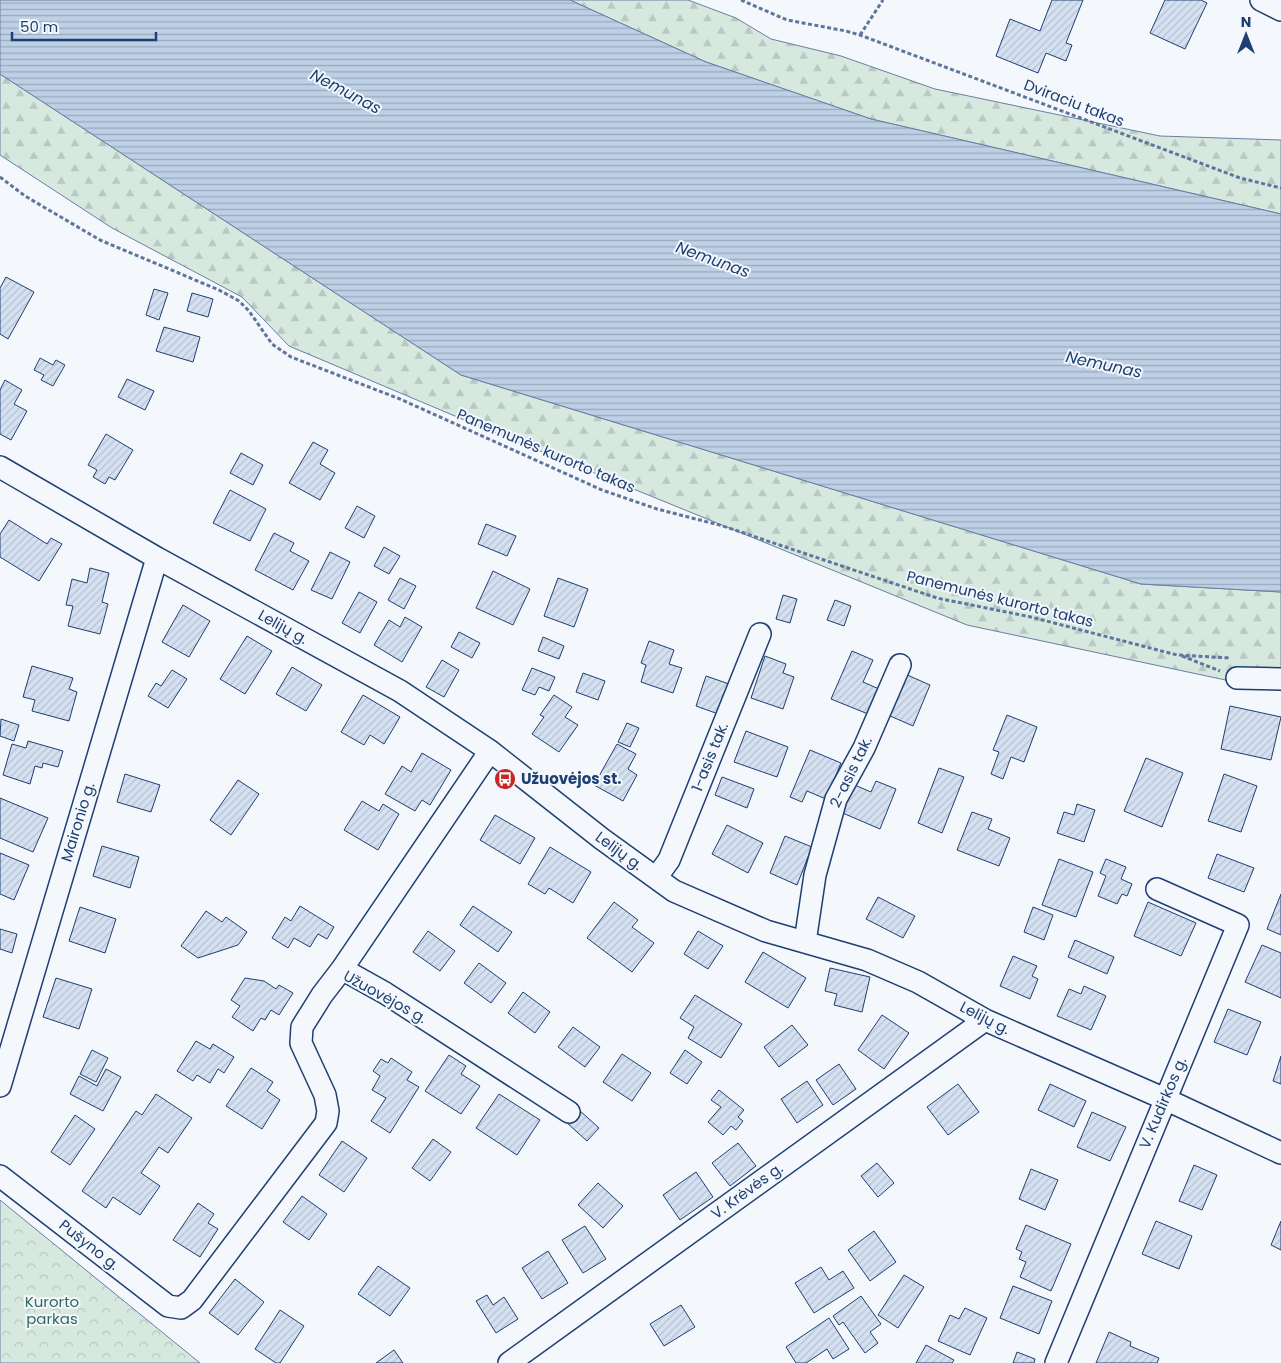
<svg xmlns="http://www.w3.org/2000/svg" width="1281" height="1363" viewBox="0 0 1281 1363" font-family="Poppins,sans-serif">
	<style>
		.forest { fill: url(#forest-firs); stroke: #687fa3 }
		.park { fill: url(#park-crowns); stroke: #687fa3 }
		.water { fill: url(#water-rules); stroke: #687fa3 }
		.building { fill: url(#building-hatch); stroke: #1d3f73 }
		.lines { fill: none; stroke-linecap: round; stroke-linejoin: round }
		.minor-casing { stroke: #1d3f73; stroke-width: 24 }
		.path { stroke: #5e769c; stroke-width: 3; stroke-dasharray: 4 2.5; stroke-linecap: butt }
		.minor { stroke: #f4f7fb; stroke-width: 21 }
		.labels { text-anchor: middle; stroke-width: 4; stroke-linejoin: round; paint-order: stroke }
		.street-label { font-size: 15px; fill: #1d3f73; stroke: #f4f7fb }
		.poi-label { font-size: 15px; font-weight: bold; fill: #1d3f73; stroke: #f4f7fb; text-anchor: start }
		.park-label { font-size: 15px; fill: #2c6c60; stroke: #f4f7fb }
		.water-label { font-size: 16px; font-style: italic; fill: #1d3f73; stroke: #f4f7fb }
	</style>
	<defs>
		<pattern id="forest-firs" width="22" height="20" patternUnits="userSpaceOnUse" patternTransform="scale(1.25)"><rect width="22" height="20" fill="#d7e8df"/><path d="M5 1l3.5 6h-7zM16 11l3.5 6h-7z" fill="#b8c8c3"/></pattern>
		<pattern id="park-crowns" width="20" height="18" patternUnits="userSpaceOnUse" patternTransform="scale(1.25)"><rect width="20" height="18" fill="#d7e8df"/><path d="M2 6a3 3 0 1 1 6 0M12 15a3 3 0 1 1 6 0" fill="none" stroke="#b8c8c3"/></pattern>
		<pattern id="water-rules" width="6" height="5" patternUnits="userSpaceOnUse" patternTransform="scale(1.25)"><rect width="6" height="5" fill="#bed0e5"/><path d="M0 2.5h6" fill="none" stroke="#9aaabe"/></pattern>
		<pattern id="building-hatch" width="6" height="6" patternUnits="userSpaceOnUse" patternTransform="scale(1.25)"><rect width="6" height="6" fill="#d5e0f0"/><path d="M-1 1l2-2M0 6l6-6M5 7l2-2" fill="none" stroke="#b6c1d1"/></pattern>
	</defs>
	<rect width="100%" height="100%" fill="#f4f7fb"/>
	<path class="forest" d="M570 0H688L736 18 771 39 841 56 935 89 1160 136 1281 140V214L871 119 706 62Z
		M0 74 461 375 1141 584 1281 592V686L1249 685 967 625 462 419 289 346 242 297 112 228 0 155Z"/>
	<path class="park" d="M0 1200 200 1363H0Z"/>
	<path class="water" d="M0 0H570L706 62 871 119 1281 214V592L1141 584 461 375 0 74Z"/>
	<path class="building" d="M1052 0H1083L1066 43 1072 45 1066 61 1046 53 1038 73 996 56 1010 19 1040 31Z
		M1165 0H1201L1207 3 1185 49 1150 33Z
		M6 277 34 292 8 339 0 334V288Z
		M154 289 168 293 159 320 146 315Z
		M192 293 213 299 208 317 187 311Z
		M164 327 200 337 193 362 156 351Z
		M40 358 53 365 56 360 65 365 53 386 41 380 44 375 34 370Z
		M127 379 154 391 145 410 118 397Z
		M5 380 22 390 14 404 27 411 11 440 0 434V390Z
		M106 434 133 450 115 480 109 477 105 484 93 477 97 470 88 465Z
		M313 442 328 450 320 464 335 473 320 500 289 483Z
		M241 453 263 465 253 485 230 473Z
		M230 490 266 509 250 541 213 523Z
		M357 506 375 516 364 538 345 528Z
		M9 520 47 544 51 538 62 544 39 581 0 557V534Z
		M486 524 516 536 507 556 478 544Z
		M274 533 294 543 290 551 309 561 293 590 255 570Z
		M384 547 400 556 389 574 374 566Z
		M330 552 350 562 332 599 311 590Z
		M90 568 109 573 102 602 108 604 100 634 68 626 73 606 66 605 72 579 87 583Z
		M493 571 530 589 513 625 476 608Z
		M400 578 416 586 404 609 388 600Z
		M558 578 588 589 574 627 544 616Z
		M359 592 377 602 360 633 342 623Z
		M783 595 797 599 790 623 776 619Z
		M835 600 851 606 844 626 827 620Z
		M183 605 210 621 189 657 162 642Z
		M405 617 422 627 402 662 374 645 389 620 400 627Z
		M459 632 480 643 472 658 451 647Z
		M247 636 272 651 245 694 220 679Z
		M543 637 564 646 559 659 538 651Z
		M649 641 674 650 669 664 682 668 673 693 641 682 646 665 641 663Z
		M852 651 873 660 863 682 879 689 868 714 831 699Z
		M765 656 786 664 783 673 794 677 783 709 751 698Z
		M442 660 459 670 444 697 426 687Z
		M32 666 73 678 69 689 77 692 69 721 32 711 35 700 23 697Z
		M292 667 322 685 306 711 276 694Z
		M532 668 555 677 549 691 539 687 535 695 522 690Z
		M172 670 187 679 168 708 148 696 156 683 161 686Z
		M583 673 605 681 598 700 576 692Z
		M905 674 930 685 913 726 888 715Z
		M706 676 732 685 721 715 696 706Z
		M363 695 400 717 384 744 370 735 364 745 341 732Z
		M554 695 572 707 565 717 578 725 559 752 532 734 544 717 540 715Z
		M1230 706 1281 717 1271 760 1221 749Z
		M1007 715 1037 727 1024 762 1011 757 1003 779 991 774 999 752 993 750Z
		M1 719 19 725 14 741 0 736Z
		M627 723 639 728 630 747 618 742Z
		M746 731 788 747 777 777 734 762Z
		M28 741 63 751 58 767 43 763 42 768 35 766 30 784 3 775 12 744 26 748Z
		M617 744 636 754 628 769 637 775 623 801 594 785Z
		M810 750 841 763 826 799 807 791 802 802 790 797Z
		M422 753 451 770 430 805 422 800 415 811 385 794 402 766 411 772Z
		M1146 758 1183 773 1162 827 1124 811Z
		M939 768 964 777 942 833 918 823Z
		M125 774 160 785 151 812 117 802Z
		M1224 774 1257 786 1241 832 1208 821Z
		M722 777 754 789 747 808 715 795Z
		M238 780 259 794 231 835 210 820Z
		M876 781 896 789 880 829 838 811 850 783 871 792Z
		M0 798 48 818 33 852 0 838Z
		M362 801 379 811 383 804 399 814 378 850 344 830Z
		M1077 804 1095 810 1084 842 1057 833 1064 812 1074 815Z
		M972 812 992 819 988 829 1010 838 999 866 957 850Z
		M495 815 535 838 520 864 480 840Z
		M727 825 763 843 748 873 712 854Z
		M785 836 812 847 797 885 770 873Z
		M102 846 139 857 130 888 93 876Z
		M550 847 591 872 573 903 549 888 545 894 528 884Z
		M0 853 29 865 14 900 0 894Z
		M1217 854 1254 868 1244 892 1208 878Z
		M1059 859 1093 872 1076 917 1042 905Z
		M1106 859 1126 867 1121 879 1132 884 1127 896 1122 894 1117 904 1098 896 1106 876 1100 873Z
		M1281 894V935L1267 929Z
		M878 897 915 916 903 938 866 919Z
		M614 902 638 920 632 927 654 943 632 972 587 938Z
		M1148 902 1196 923 1181 956 1134 936Z
		M300 906 334 927 327 939 318 934 310 947 294 938 288 948 272 938 285 917 291 921Z
		M473 906 512 932 498 952 460 925Z
		M80 907 116 919 105 953 69 941Z
		M1033 907 1053 915 1044 940 1024 932Z
		M206 911 222 922 226 917 247 932 238 945 198 958 181 946Z
		M0 929 17 934 12 953 0 949Z
		M428 931 455 951 440 971 413 952Z
		M698 931 723 946 708 969 684 954Z
		M1075 940 1114 957 1107 974 1068 957Z
		M1262 945 1281 953V998L1245 982Z
		M763 952 806 978 788 1008 745 982Z
		M1013 956 1037 966 1032 976 1038 979 1030 999 1000 986Z
		M479 963 506 983 491 1003 464 983Z
		M830 968 870 977 862 1012 834 1005 837 994 825 991Z
		M56 978 92 989 79 1029 43 1017Z
		M245 978 264 981 276 989 279 985 293 993 279 1015 271 1010 265 1020 261 1018 253 1031 232 1017 240 1006 231 1000Z
		M1084 986 1106 996 1091 1030 1057 1016 1069 989 1081 994Z
		M523 992 550 1012 535 1033 508 1013Z
		M695 995 742 1024 721 1058 688 1038 694 1027 680 1018Z
		M1228 1009 1261 1022 1247 1055 1214 1042Z
		M882 1015 909 1033 884 1069 858 1050Z
		M792 1025 808 1045 779 1067 764 1047Z
		M573 1027 600 1047 585 1067 558 1047Z
		M196 1041 210 1049 213 1044 234 1057 224 1073 218 1069 210 1083 197 1075 193 1081 177 1071Z
		M92 1050 108 1058 96 1082 80 1074Z
		M685 1050 702 1062 687 1084 670 1073Z
		M622 1054 651 1073 632 1101 603 1082Z
		M449 1055 466 1066 461 1074 480 1086 461 1114 425 1091Z
		M1281 1056V1084L1273 1081Z
		M391 1058 412 1072 407 1080 419 1087 390 1133 371 1121 386 1098 372 1090 380 1076 373 1071 381 1059 388 1063Z
		M839 1064 856 1089 833 1105 816 1080Z
		M251 1068 273 1082 267 1091 280 1100 262 1129 226 1106Z
		M106 1069 121 1077 103 1111 70 1094 79 1076 97 1086Z
		M807 1081 823 1105 797 1123 781 1099Z
		M958 1084 979 1112 948 1135 927 1107Z
		M1050 1084 1086 1101 1074 1127 1038 1110Z
		M719 1090 744 1110 738 1117 743 1121 736 1130 731 1126 723 1135 708 1122 721 1107 711 1100Z
		M156 1094 192 1118 168 1153 159 1147 141 1173 160 1186 140 1215 113 1197 106 1208 82 1191 136 1111 142 1115Z
		M499 1094 540 1120 517 1155 476 1128Z
		M578 1109 599 1128 587 1141 566 1122Z
		M1092 1112 1126 1127 1110 1161 1077 1147Z
		M75 1115 95 1129 70 1165 51 1152Z
		M433 1139 451 1152 430 1181 412 1168Z
		M342 1141 367 1158 344 1192 319 1175Z
		M738 1143 756 1166 730 1186 712 1163Z
		M877 1163 894 1183 878 1197 861 1176Z
		M1194 1165 1217 1175 1202 1210 1179 1201Z
		M1031 1169 1058 1180 1045 1210 1019 1199Z
		M696 1172 713 1197 680 1220 663 1195Z
		M598 1183 623 1206 603 1228 578 1205Z
		M302 1196 327 1214 309 1240 283 1222Z
		M198 1203 214 1214 208 1223 218 1229 200 1257 173 1240Z
		M1156 1221 1192 1236 1179 1269 1142 1254Z
		M1281 1221V1250L1271 1245Z
		M1026 1225 1071 1244 1051 1291 1020 1277 1026 1262 1019 1259 1022 1252 1016 1249Z
		M585 1226 606 1259 583 1273 562 1240Z
		M874 1231 896 1262 870 1281 848 1250Z
		M548 1251 568 1283 542 1299 522 1268Z
		M378 1266 410 1288 390 1316 358 1294Z
		M821 1267 829 1280 843 1271 854 1288 814 1313 795 1283Z
		M904 1275 924 1287 898 1328 878 1315Z
		M235 1279 264 1302 238 1335 209 1313Z
		M1013 1286 1052 1301 1039 1334 1000 1318Z
		M487 1295 493 1305 504 1297 518 1319 496 1333 476 1301Z
		M861 1296 881 1324 870 1332 878 1343 865 1353 843 1322 839 1325 833 1316Z
		M681 1305 695 1327 664 1346 650 1324Z
		M965 1308 987 1318 970 1355 938 1341 950 1315 959 1319Z
		M280 1310 304 1326 280 1363H276L255 1349Z
		M829 1318 849 1349 833 1359 827 1349 806 1363H796L786 1347Z
		M1109 1332 1131 1342 1130 1346 1159 1358 1157 1363H1096Z
		M926 1345 954 1360 952 1363H916Z
		M394 1350 403 1363H376Z
		M1017 1352 1035 1359 1034 1363H1013Z"/>
	<g class="lines">
		<g class="minor-casing">
			<path id="minor" d="M1261 0 1281 10
				M0 467 157 558 400 691 490 751 602 839 674 891 766 931 867 960 918 982 985 1020 1165 1099 1281 1153
				M1237 678 1281 679
				M656 878 669 860 760 634
				M805 942 815 875 836 799 864 748 900 665
				M342 969 490 751
				M0 1086 157 558
				M0 1176 168 1306 181 1308 192 1300 326 1123 328 1111 325 1095 301 1043 302 1027 322 995 342 969 385 993 569 1112
				M509 1363 985 1020
				M1056 1363 1238 925 1157 889"/>
		</g>
		<path class="path" d="M741 0 787 20 846 31 860 35 1240 178 1281 188
			M860 35 883 0
			M0 177 25 196 100 240 219 290 239 301 249 311 272 344 291 357 400 399 602 490 657 509 723 526 937 598 1031 617 1177 655 1231 658
			M1182 656 1220 671"/>
		<use href="#minor" class="minor"/>
	</g>
	<defs>
		<g id="bus-disc" transform="scale(1.125)"><circle r="9.5" fill="#c62828" stroke="#f4f7fb"/><path d="M-5-6H5V4H4V6H2V4H-2V6H-4V4H-5ZM-3.5-4V0h7V-4ZM-3.5 1.2v1.5H-2V1.2ZM2 1.2v1.5H3.5V1.2Z" fill="#fff"/></g>
	</defs>
	<g fill-rule="evenodd">
		<use href="#bus-disc" x="505" y="779"/>
	</g>
	<g class="labels">
		<g class="street-label">
			<text transform="translate(1074 103) rotate(21)" y="5">Dviraciu takas</text>
			<text transform="translate(546 451) rotate(23)" y="5">Panemunės kurorto takas</text>
			<text transform="translate(1000 599) rotate(14)" y="5">Panemunės kurorto takas</text>
			<text transform="translate(283 627) rotate(29)" y="5">Lelijų g.</text>
			<text transform="translate(710 757) rotate(-68)" y="5">1-asis tak.</text>
			<text transform="translate(851 772) rotate(-64)" y="5">2-asis tak.</text>
			<text transform="translate(78 822) rotate(-73)" y="5">Maironio g.</text>
			<text transform="translate(619 851) rotate(36)" y="5">Lelijų g.</text>
			<text transform="translate(385 997) rotate(29)" y="5">Užuovėjos g.</text>
			<text transform="translate(985 1018) rotate(27)" y="5">Lelijų g.</text>
			<text transform="translate(1163 1103) rotate(-67)" y="5">V. Kudirkos g.</text>
			<text transform="translate(747 1191) rotate(-36)" y="5">V. Krėvės g.</text>
			<text transform="translate(89 1245) rotate(38)" y="5">Pušyno g.</text>
		</g>
		<g class="poi-label">
			<text x="521" y="784">Užuovėjos st.</text>
		</g>
		<g class="park-label">
			<text x="52" y="1307">Kurorto<tspan x="52" dy="17">parkas</tspan></text>
		</g>
		<g class="water-label">
			<text transform="translate(346 91) rotate(28)" y="6">Nemunas</text>
			<text transform="translate(713 259) rotate(20)" y="6">Nemunas</text>
			<text transform="translate(1104 364) rotate(12)" y="6">Nemunas</text>
		</g>
	</g>
	<g transform="translate(1246 35)" stroke="#f4f7fb" stroke-width="4" paint-order="stroke">
	<path d="M0-4L9 19L0 12L-9 19Z" fill="#1d3f73"/>
	<text y="-8" font-size="14" font-weight="bold" text-anchor="middle" fill="#1d3f73">N</text>
	</g>
	<path d="M12 32v8h144v-8" fill="none" stroke="#1d3f73" stroke-width="2.5"/>
	<text x="20" y="32" font-size="15" fill="#1d3f73" stroke="#f4f7fb" stroke-width="4" paint-order="stroke">50 m</text>
</svg>
